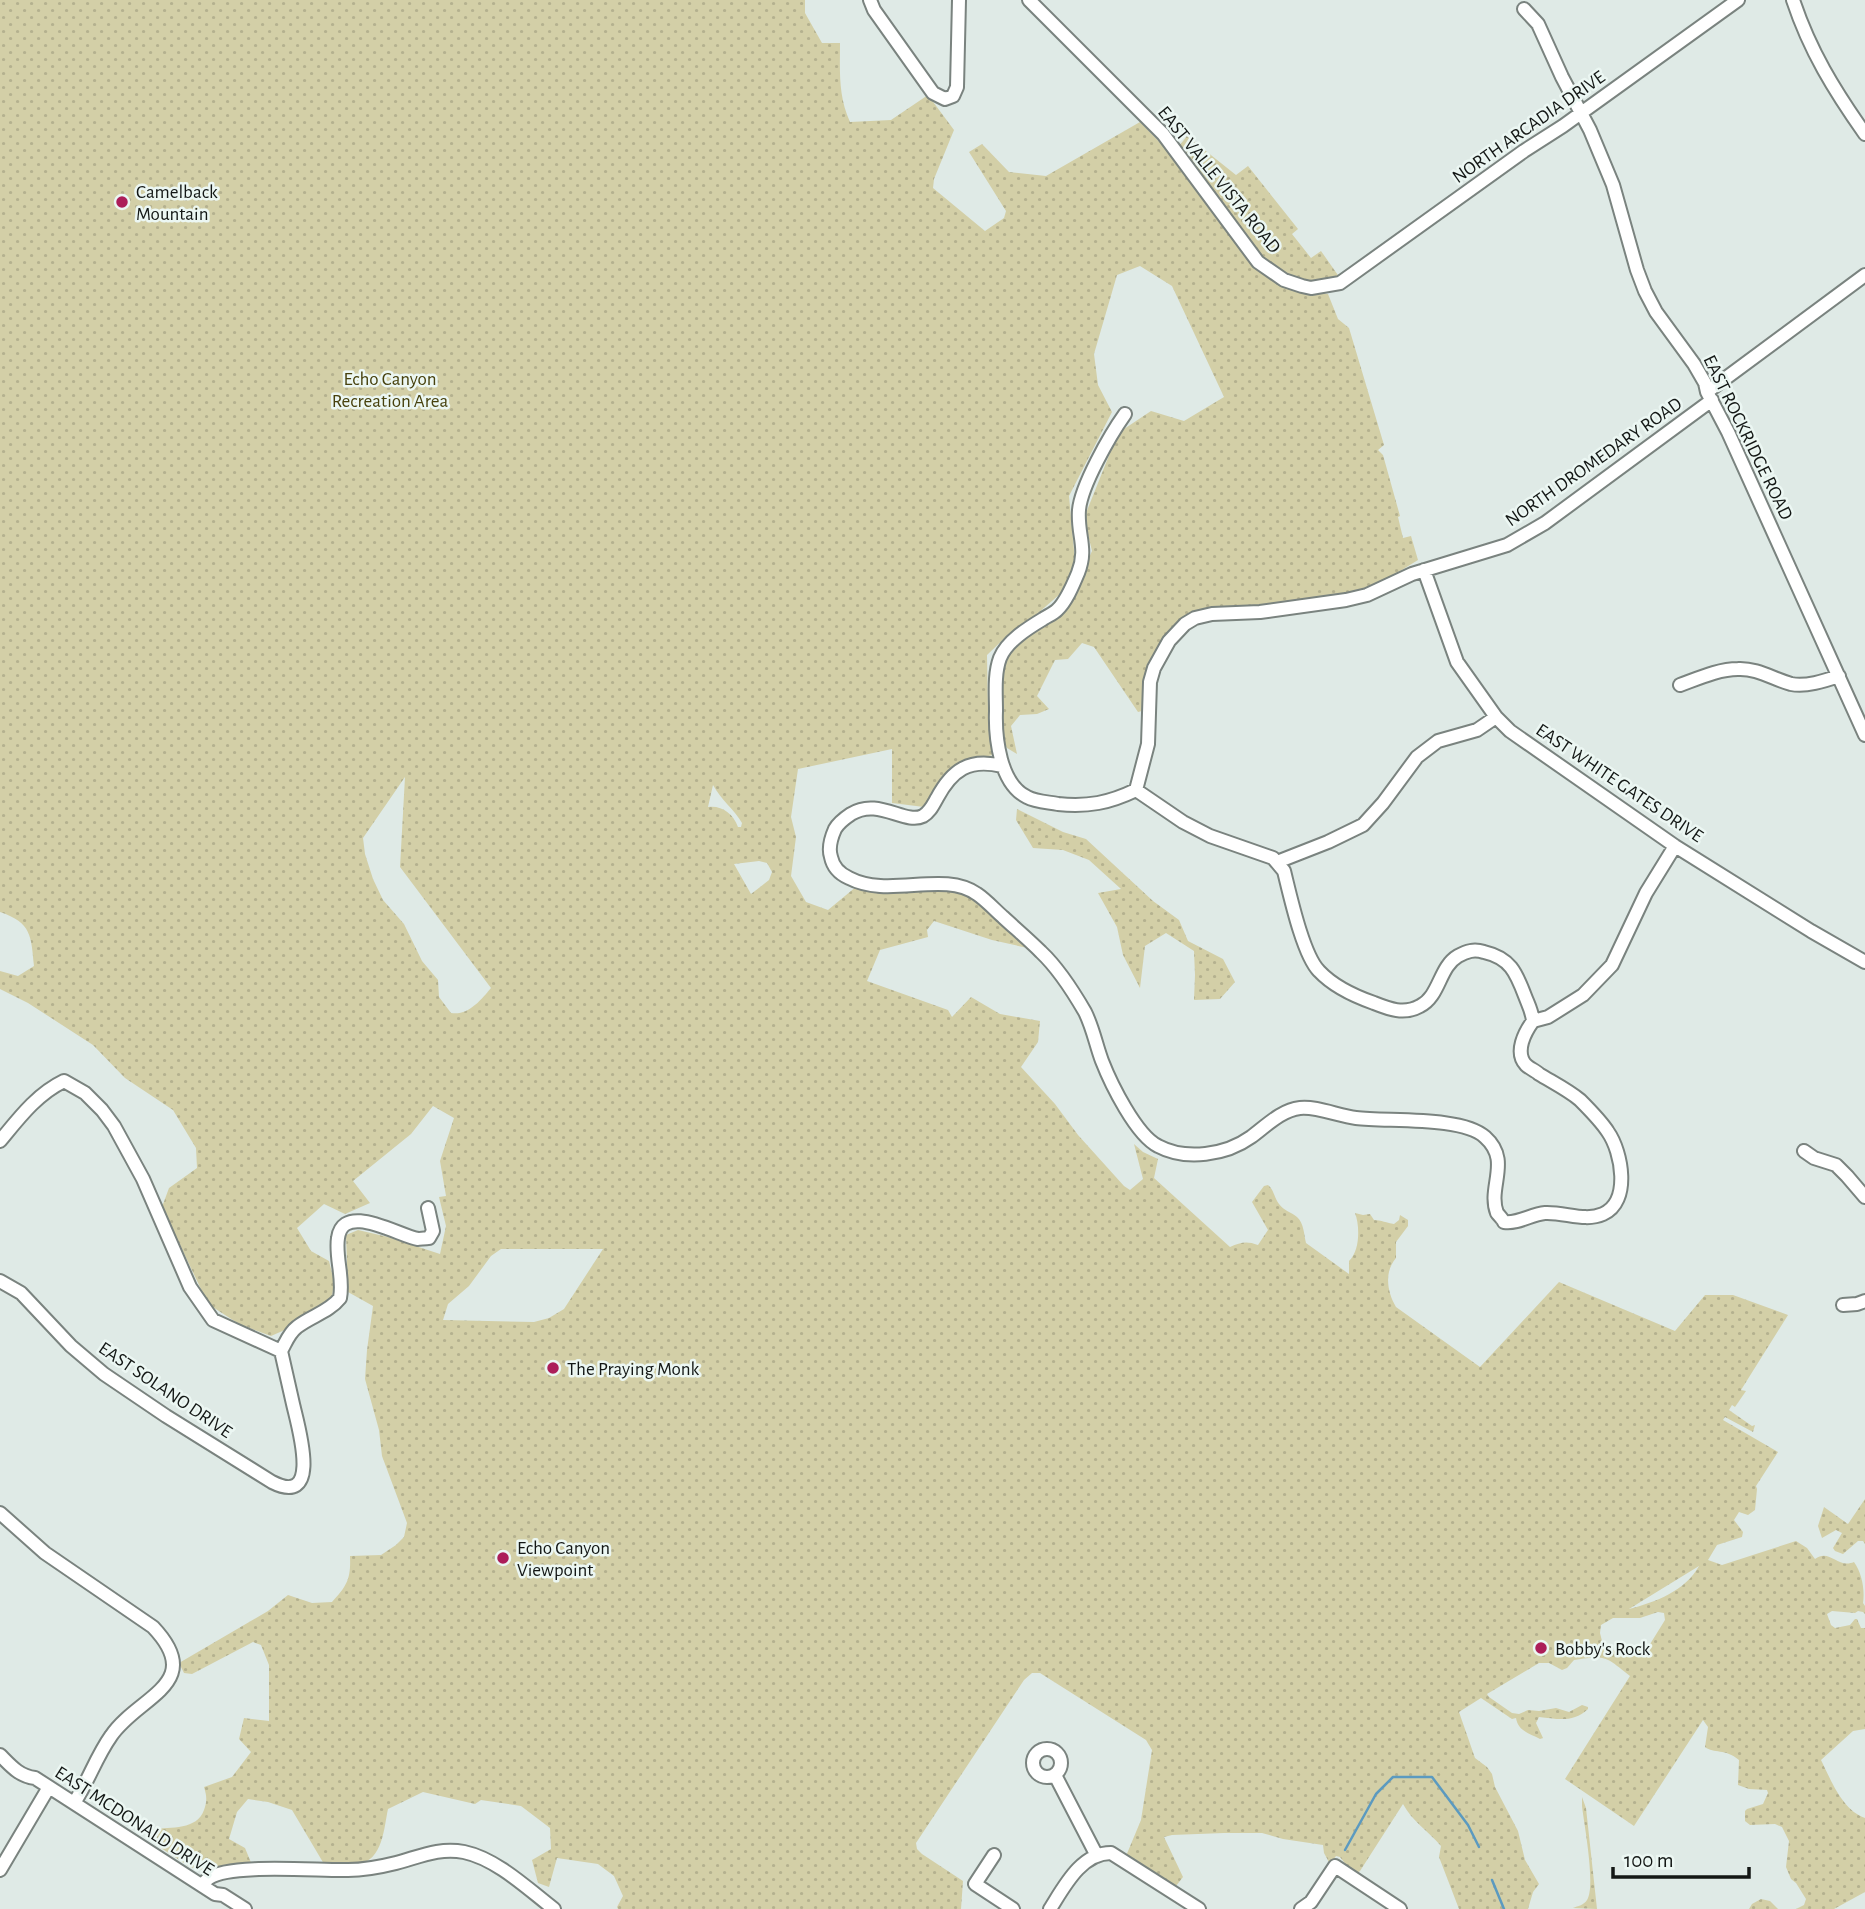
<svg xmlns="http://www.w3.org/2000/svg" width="1865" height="1909" viewBox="0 0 1865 1909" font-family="'Alegreya Sans',sans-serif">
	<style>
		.green { fill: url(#green-dots); fill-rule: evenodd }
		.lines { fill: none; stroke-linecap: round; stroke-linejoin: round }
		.stream { stroke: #5b9ac0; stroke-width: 2.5 }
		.minor-casing { stroke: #7a837f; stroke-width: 16 }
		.minor { stroke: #fff; stroke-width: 12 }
		.poi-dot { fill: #ac1e59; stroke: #ecf7f3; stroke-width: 2.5 }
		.labels { text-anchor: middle; stroke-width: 5; stroke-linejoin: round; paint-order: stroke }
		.street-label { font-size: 19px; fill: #131715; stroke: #ecf7f3 }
		.poi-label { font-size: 19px; fill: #131715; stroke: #ecf7f3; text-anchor: start }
		.park-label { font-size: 19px; fill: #47410d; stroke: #ecf7f3 }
	</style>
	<defs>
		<pattern id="green-dots" width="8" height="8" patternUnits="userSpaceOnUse" patternTransform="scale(1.75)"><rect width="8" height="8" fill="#d3cfa7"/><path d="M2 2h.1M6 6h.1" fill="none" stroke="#b4b18f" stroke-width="1.8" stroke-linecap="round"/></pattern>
	</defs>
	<rect width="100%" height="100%" fill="#dfeae6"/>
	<path class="green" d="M0 0H805V13L822 43H840C840 72 838 95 850 122L891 120 928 95 954 130 934 179 933 188 985 231 1004 218 1006 211 969 152 982 144 1009 172 1046 176 1140 122 1171 154 1249 258 1300 290 1328 294 1338 319 1349 328 1384 445 1378 450 1383 455 1400 516 1398 517 1403 538 1411 536 1418 560 1366 592 1331 596 1251 609 1224 607 1199 610 1181 618 1149 672 1142 711 1138 712 1094 647 1082 643 1068 659 1055 660 1037 696 1049 709 1037 714 1020 715 1011 726 1017 754 1007 748 998 734 1002 663 1018 641 1073 592 1092 551 1084 518 1118 433 1151 411 1184 421 1224 397 1172 286 1140 266 1117 275 1094 354 1098 385 1112 412 1069 496 1075 561 1068 587 1037 614 1011 632 987 655 988 711 993 755 958 763 932 792 924 807 892 803V749L798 769 791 817 796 837 791 876 806 902 828 910 857 886 906 891H962L1032 949 992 940 934 921 927 930 928 937 880 950 867 981 948 1010 952 1017 971 997 1000 1014 1040 1021 1038 1042 1021 1067 1055 1104 1078 1135 1124 1186 1130 1190 1143 1179 1134 1144 1143 1152 1158 1159 1154 1178 1230 1247C1241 1242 1247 1241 1258 1245L1268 1230 1252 1202 1264 1186 1268 1185C1274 1190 1274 1197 1279 1204 1284 1211 1291 1212 1297 1217 1304 1223 1304 1235 1306 1243L1349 1274V1261C1360 1251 1360 1226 1355 1213L1363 1215 1370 1214 1374 1220C1381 1220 1387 1223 1394 1224L1399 1220 1400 1215 1408 1220V1226L1396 1242V1258C1384 1272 1387 1292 1396 1307L1480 1367 1559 1282 1675 1331 1705 1295H1733L1788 1315 1741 1390 1746 1391 1735 1407 1732 1405 1729 1410 1752 1426 1755 1425 1753 1432 1725 1417 1723 1420 1778 1452 1756 1486 1757 1489 1755 1510 1748 1515 1739 1512 1734 1520 1743 1532 1742 1537 1717 1545 1708 1560 1722 1565 1796 1541 1807 1548 1815 1559C1830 1548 1837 1569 1854 1562 1862 1573 1865 1590 1863 1603L1865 1606V1614L1863 1612 1858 1611 1855 1613 1832 1611 1827 1614 1831 1625 1835 1628 1850 1625 1855 1619H1857L1861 1628H1865V1729L1853 1731 1821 1760C1831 1780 1842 1810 1865 1818V1892L1834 1909H1796L1804 1905 1806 1899 1796 1883 1791 1879 1786 1867 1789 1841 1782 1827 1775 1824 1750 1825 1745 1821V1811L1747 1809 1763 1804 1768 1793 1767 1790 1749 1789 1738 1785 1739 1760C1725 1748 1714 1754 1705 1747L1708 1727 1703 1720 1634 1826 1565 1779 1630 1676C1605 1656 1606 1655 1574 1660L1567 1668 1562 1670 1549 1663H1539L1487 1694 1489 1697 1512 1713 1519 1714 1528 1710 1539 1711 1556 1708 1569 1712 1582 1705 1588 1707V1709C1573 1723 1558 1719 1539 1717L1536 1723 1543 1738 1540 1739C1529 1733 1518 1731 1516 1718L1512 1719 1481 1698 1459 1712 1475 1758 1487 1767 1492 1774 1495 1787 1518 1831 1525 1860 1539 1884 1533 1892 1528 1909H1459L1439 1857 1441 1846C1428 1831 1412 1821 1403 1804L1360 1871 1354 1875 1340 1857 1336 1856 1330 1864 1324 1853 1323 1845 1283 1839 1262 1833H1224L1172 1835 1164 1837 1183 1877 1176 1886 1126 1856 1141 1820 1152 1750 1146 1740 1040 1673H1032L1024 1680 916 1843 917 1849 922 1854 963 1881 961 1909H618L617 1907 623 1896 614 1876 598 1864 557 1858 549 1887 538 1883 532 1860 551 1849 550 1828 521 1806 481 1800 475 1804 423 1792 388 1809C384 1827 383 1861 358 1864 347 1865 335 1864 324 1864L292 1810 268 1802 248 1799 237 1812 229 1839 245 1848 252 1865 206 1871 190 1867 161 1848 153 1829C171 1827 197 1830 204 1810 207 1801 207 1797 204 1787L232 1777 251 1752 239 1739 244 1718 269 1721V1665L261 1645 253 1642 192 1674 184 1673 179 1663 268 1611 288 1595 312 1603 332 1602C347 1586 351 1579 350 1556L381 1555 396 1545 404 1537 407 1523 382 1456 379 1430 365 1379 367 1350 373 1306 348 1292 346 1235 358 1230 388 1237 440 1254 446 1226 439 1197 446 1196 440 1161 454 1118 433 1106 411 1134 353 1181 370 1203 345 1214 324 1204 297 1228 311 1251 329 1261 334 1281 332 1298 287 1329 271 1336 239 1324 208 1304 162 1207 169 1188 197 1168 196 1148 173 1110 125 1078 93 1045 28 1003 0 989V971L18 976 34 966C31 936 32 923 0 912ZM405 777 400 867 491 988C481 1000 468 1016 451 1013L439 997 438 980 422 961 404 924 383 900 373 879 365 854 363 838ZM713 785C721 800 734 809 742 823L741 827H738C733 813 721 805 708 807ZM759 861 767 863 772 872 769 880 751 894 734 864ZM501 1249H603L564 1309 549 1318 534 1322 443 1320 448 1304 469 1286 491 1256ZM1699 1566C1685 1591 1656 1602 1629 1609ZM1658 1612 1664 1613 1665 1620 1647 1649 1644 1647 1638 1646C1625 1656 1616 1653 1603 1645L1600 1633 1601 1625 1613 1618H1640Z
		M1187 136 1236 175 1248 166 1298 229 1292 234 1311 258 1321 251 1340 278C1308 287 1286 278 1261 259L1179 146Z
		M1017 809 1063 832 1086 839 1153 901 1179 920 1188 941 1223 959 1235 982 1220 999 1194 1000 1195 975 1194 951 1166 933 1145 946 1140 988 1123 955 1117 927 1098 893 1121 889 1089 860 1063 850 1033 848 1016 820Z
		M1865 1499V1544L1863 1541H1858L1843 1554 1835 1551 1833 1548 1842 1533 1836 1530 1822 1538 1818 1526 1824 1507 1848 1524Z
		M1582 1797 1586 1808 1597 1909 1573 1908C1578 1906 1584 1905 1587 1900 1596 1886 1584 1824 1582 1806Z
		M1761 1899 1770 1901 1778 1909H1749L1752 1904Z"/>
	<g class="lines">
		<path class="stream" d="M1345 1850 1376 1794 1393 1777H1432L1468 1825 1479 1847
			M1492 1880 1504 1909"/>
		<g class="minor-casing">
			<path id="minor" d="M870 0 874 10 933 93 945 99 953 96 957 87 959 0
				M1029 0 1163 134 1258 262 1284 280 1302 286 1311 288 1340 283 1524 151 1563 126 1738 0
				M1793 0C1810 51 1834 90 1865 134
				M1524 9 1538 24 1562 77 1590 130 1613 185 1637 270 1645 291 1656 312 1694 364 1705 383 1707 392 1728 432 1865 735
				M1707 392 1865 275
				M1125 414C1110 435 1081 486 1079 510 1077 535 1088 548 1078 573 1073 585 1066 602 1057 610 1053 614 1047 616 1043 619 1028 628 1007 641 1000 658 994 674 996 694 996 711 995 738 1000 784 1027 797 1036 802 1048 802 1058 804 1088 807 1109 803 1136 790L1148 744 1150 682 1154 668 1169 641 1185 624 1195 618 1212 614 1260 612 1346 600 1367 595 1412 574 1507 545 1545 523 1712 400
				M1424 570 1457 662 1496 717 1510 731 1675 846 1811 931 1865 962
				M1680 685C1699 678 1719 669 1738 669 1757 668 1773 679 1791 684 1806 687 1824 681 1839 676
				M1002 766C969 758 952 770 937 798 933 805 930 812 923 816 905 825 878 797 851 814 845 818 839 822 835 829 831 838 828 848 831 857 833 867 840 874 849 878 889 899 943 870 977 894 986 900 995 910 1003 917 1016 929 1029 940 1041 952 1057 967 1074 993 1085 1012 1093 1028 1096 1045 1102 1061 1111 1084 1136 1135 1158 1146 1186 1161 1226 1155 1251 1137 1265 1127 1281 1110 1300 1108 1316 1106 1339 1116 1356 1118 1388 1122 1462 1116 1485 1137 1512 1161 1487 1187 1497 1213 1498 1214 1504 1221 1504 1222 1519 1224 1531 1214 1545 1213 1565 1212 1585 1222 1603 1214 1631 1202 1622 1152 1608 1132 1601 1121 1589 1109 1580 1100 1568 1090 1552 1082 1539 1074 1536 1071 1529 1068 1526 1065 1514 1052 1525 1032 1533 1021
				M1136 790 1183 822 1210 836 1273 858 1284 871C1290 895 1303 955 1319 971 1334 987 1354 996 1374 1003 1389 1009 1404 1015 1420 1006 1440 996 1439 967 1458 956 1467 951 1474 949 1484 952 1510 958 1516 972 1525 996 1528 1004 1532 1011 1533 1021
				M1277 862 1328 842 1363 825 1383 803 1417 757 1438 741 1477 730 1496 717
				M1533 1021 1548 1017 1583 995 1612 965 1646 893 1675 846
				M0 1141C19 1118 37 1094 64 1081L85 1093 102 1110 114 1126 143 1179 190 1287 213 1320 281 1351C286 1342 289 1333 297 1327 311 1316 329 1312 340 1298 344 1278 335 1257 338 1238 343 1201 399 1236 418 1239 419 1239 427 1238 429 1238L433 1231 428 1208
				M1804 1151 1814 1158 1836 1165 1847 1176 1865 1197
				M0 1281 21 1293 71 1346 104 1374 166 1416 272 1482C323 1508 298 1426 293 1404 289 1386 285 1369 281 1351
				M1843 1305 1857 1304 1865 1301
				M0 1513 45 1553 153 1627C207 1684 138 1696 111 1736 96 1757 88 1782 74 1803
				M1033 1763a14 14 0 1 1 28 0a14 14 0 1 1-28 0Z
				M0 1755C11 1766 19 1776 35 1778L215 1894 223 1895 245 1909
				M1055 1775 1097 1856
				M994 1855 975 1884 1013 1909
				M0 1870 49 1787
				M202 1885C204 1883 206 1880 209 1878 230 1863 320 1871 348 1870 364 1870 380 1867 396 1863 419 1857 439 1847 464 1852 497 1859 528 1889 554 1909
				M1050 1909C1064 1887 1081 1853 1111 1853L1199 1909
				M1301 1909 1311 1902 1335 1866 1400 1909"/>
		</g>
		<use href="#minor" class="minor"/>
	</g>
	<g class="poi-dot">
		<circle cx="122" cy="202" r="7"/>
		<circle cx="553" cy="1368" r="7"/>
		<circle cx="503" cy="1558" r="7"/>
		<circle cx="1541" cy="1648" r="7"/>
	</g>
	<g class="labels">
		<g class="street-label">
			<text transform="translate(1528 126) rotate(-35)" y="7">NORTH ARCADIA DRIVE</text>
			<text transform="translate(1220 179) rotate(51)" y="7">EAST VALLE VISTA ROAD</text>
			<text transform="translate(1749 437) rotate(64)" y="7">EAST ROCKRIDGE ROAD</text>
			<text transform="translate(1593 461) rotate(-35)" y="7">NORTH DROMEDARY ROAD</text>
			<text transform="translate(1620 782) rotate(34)" y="7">EAST WHITE GATES DRIVE</text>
			<text transform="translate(166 1389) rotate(34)" y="7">EAST SOLANO DRIVE</text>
			<text transform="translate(135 1820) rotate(33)" y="7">EAST MCDONALD DRIVE</text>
		</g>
		<g class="poi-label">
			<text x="136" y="198">Camelback<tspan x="136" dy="22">Mountain</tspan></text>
			<text x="567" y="1375">The Praying Monk</text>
			<text x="517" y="1554">Echo Canyon<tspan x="517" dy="22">Viewpoint</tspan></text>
			<text x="1555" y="1655">Bobby's Rock</text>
		</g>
		<g class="park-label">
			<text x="390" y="385">Echo Canyon<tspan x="390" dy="22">Recreation Area</tspan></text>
		</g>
	</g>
	<path d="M1613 1867v10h136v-10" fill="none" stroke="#131715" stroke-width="3.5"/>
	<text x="1624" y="1867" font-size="21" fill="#131715" stroke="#ecf7f3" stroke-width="5" paint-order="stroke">100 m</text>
</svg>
